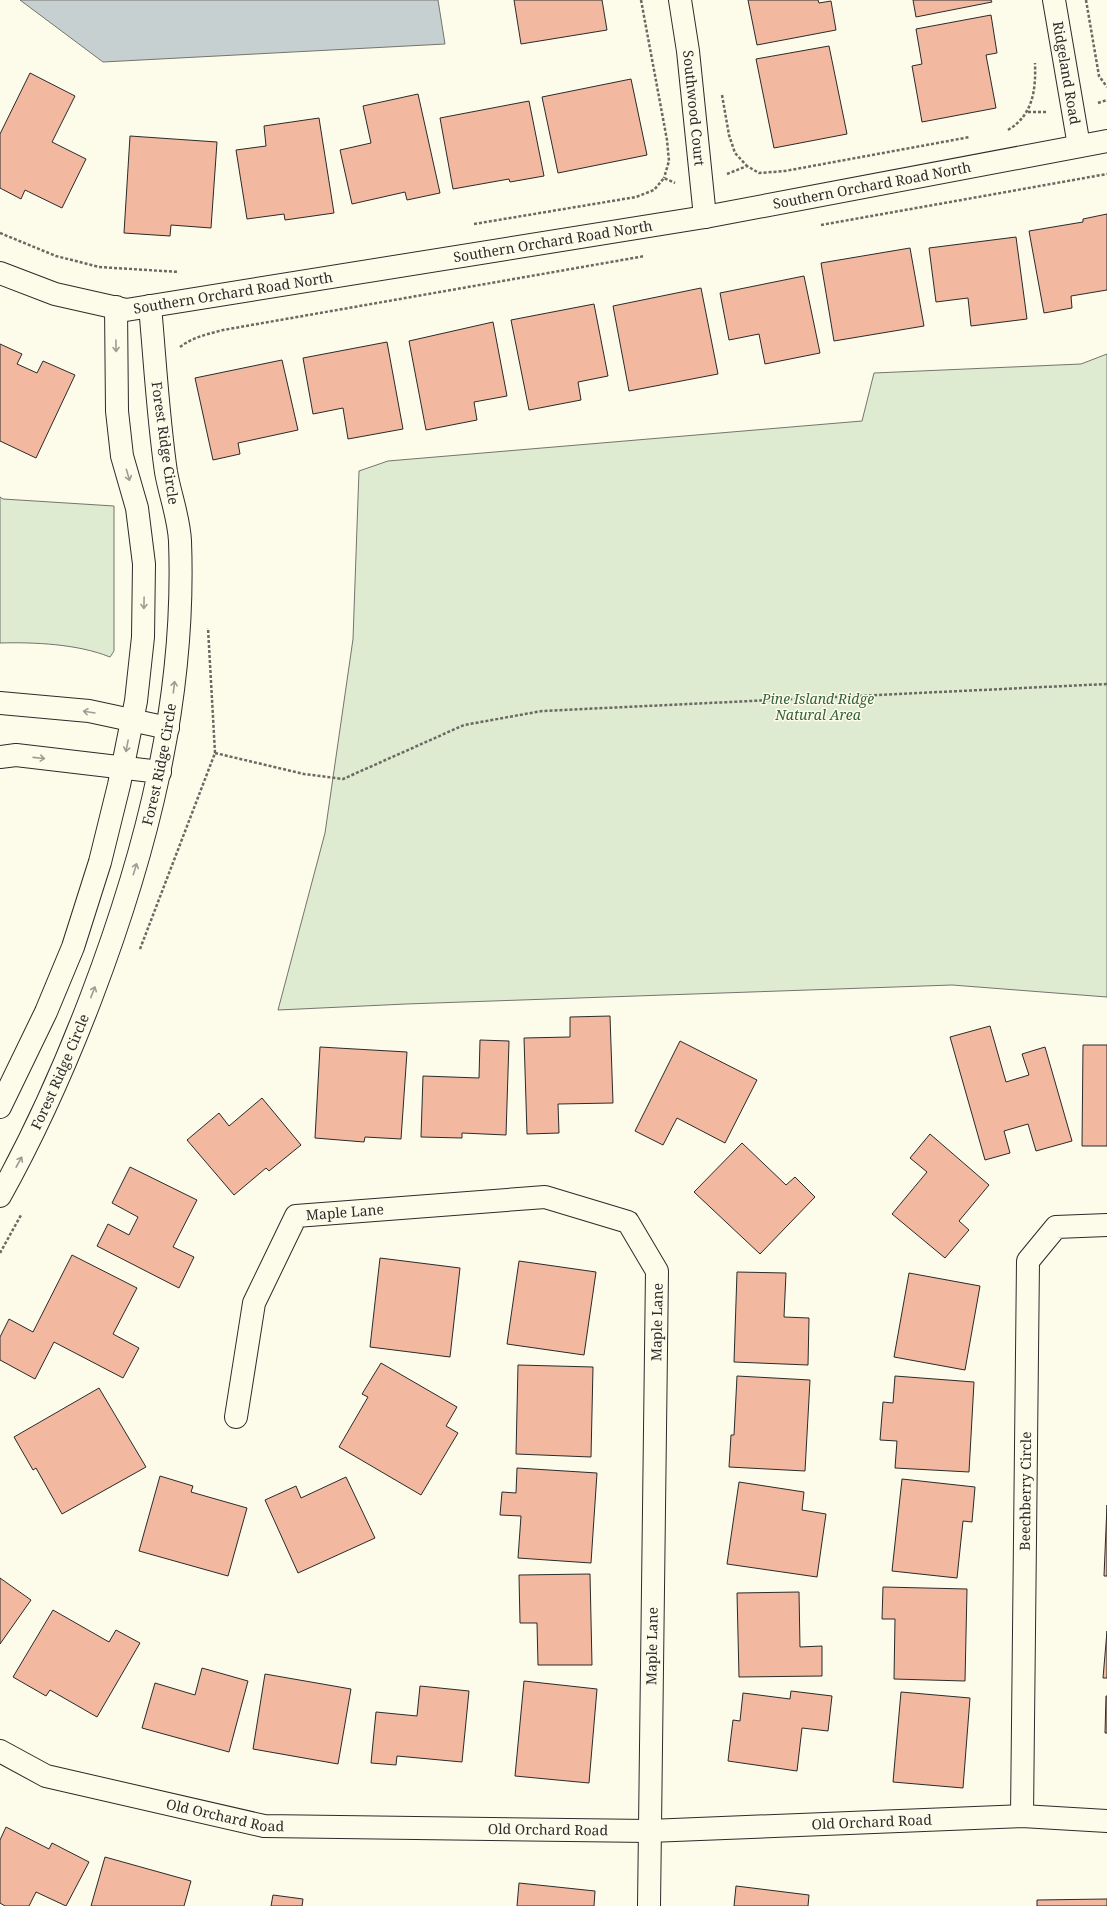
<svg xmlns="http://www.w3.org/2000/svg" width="1107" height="1906" viewBox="0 0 1107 1906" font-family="'Noto Serif',serif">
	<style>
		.green { fill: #deebd1; stroke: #74746e }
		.water { fill: #c7d0d0; stroke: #74746e }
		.building { fill: #f2b8a0; stroke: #2b2b2b }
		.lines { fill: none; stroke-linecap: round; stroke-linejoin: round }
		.minor-casing { stroke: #2b2b2b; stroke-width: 24 }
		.path { stroke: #6a6964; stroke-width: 2.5; stroke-dasharray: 3 2; stroke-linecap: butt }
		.minor { stroke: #fdfbea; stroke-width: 22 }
		.oneway { stroke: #9e9d94 }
		.labels { text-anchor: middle; stroke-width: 3; stroke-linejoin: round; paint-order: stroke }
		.street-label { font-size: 14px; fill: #2b2b2b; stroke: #fdfbea }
		.park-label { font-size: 14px; font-style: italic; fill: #34623c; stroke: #fdfbea }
	</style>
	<rect width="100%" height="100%" fill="#fdfbea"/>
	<path class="green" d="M1107 354V997L952 985 406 1004 278 1010 325 833 353 639 359 471 388 461 862 421 874 373 1081 364Z
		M0 497 3 499 114 506V651L110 657C78 644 34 642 0 643Z"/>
	<path class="water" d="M20 0H438L445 44 103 62Z"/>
	<path class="building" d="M514 0H602L607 30 521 44Z
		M748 0H818L819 3 831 1 836 30 757 45Z
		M913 0H991L992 2 916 17Z
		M991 15 997 53 986 55 996 108 922 122 912 66 922 64 916 29Z
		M829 46 847 134 774 148 756 59Z
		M30 73 75 96 52 142 86 159 62 208 25 190 21 199 0 188V134Z
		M631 79 647 155 558 173 542 97Z
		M418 94 440 193 407 200 405 192 352 204 340 150 371 143 363 106Z
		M529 101 544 176 510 182 509 179 453 189 440 118Z
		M319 118 334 213 285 220 284 214 247 219 236 150 266 146 264 126Z
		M130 136 217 142 211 228 171 225 170 236 124 233Z
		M1107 214V290L1071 296 1072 308 1044 313 1029 231 1083 222V219Z
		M1016 237 1027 319 971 326 968 298 936 302 929 248Z
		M910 248 924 326 834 341 821 263Z
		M804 276 820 353 765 364 759 334 729 340 720 293Z
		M701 288 718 374 629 391 613 306Z
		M594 304 608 376 578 382 581 400 529 410 511 320Z
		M493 322 507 396 474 402 477 420 426 430 409 341Z
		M387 342 403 429 348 439 343 408 313 414 303 358Z
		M0 344 22 354 17 364 37 373 43 361 75 375 36 458 0 441Z
		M282 360 298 430 238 443 240 454 213 460 195 378Z
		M610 1016 613 1103 558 1104 559 1133 527 1134 524 1038 570 1037V1017Z
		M990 1026 1006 1082 1029 1075 1022 1054 1045 1047 1072 1141 1036 1151 1028 1124 1004 1131 1010 1153 985 1160 950 1037Z
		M480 1040 509 1041 506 1135 462 1133V1138L421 1137 423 1076 479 1078Z
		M680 1041 757 1080 725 1143 677 1118 663 1145 635 1131Z
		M1083 1045H1107V1146H1082Z
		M320 1047 407 1052 401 1139 365 1137 364 1142 315 1138Z
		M262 1098 301 1145 269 1171 266 1168 234 1195 187 1140 219 1113 229 1126Z
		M930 1134 989 1185 959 1221 969 1230 945 1258 892 1214 927 1172 910 1158Z
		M742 1143 786 1185 795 1177 815 1197 760 1254 694 1192Z
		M130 1167 197 1200 173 1247 194 1257 179 1288 97 1246 108 1224 129 1235 138 1217 112 1203Z
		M72 1255 137 1288 113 1334 139 1348 123 1378 54 1342 35 1379 0 1360V1337L9 1319 33 1332Z
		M380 1258 460 1268 450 1357 370 1347Z
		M519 1261 596 1272 584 1355 507 1344Z
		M737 1272 786 1273 784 1317 809 1318 808 1365 734 1362Z
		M909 1273 980 1286 965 1370 894 1357Z
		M381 1363 457 1407 446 1426 458 1433 421 1495 339 1447 368 1397 362 1394Z
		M518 1365 593 1367 591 1457 516 1454Z
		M737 1376 810 1380 805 1471 729 1467 731 1435H734Z
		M895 1376 974 1382 969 1472 895 1468 897 1441 880 1440 883 1402 893 1403Z
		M99 1388 146 1467 62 1514 36 1468 33 1470 14 1437Z
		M517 1468 597 1473 591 1563 518 1558 521 1516 500 1515 502 1492 516 1493Z
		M160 1476 193 1486 191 1492 247 1508 228 1576 139 1551Z
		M346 1477 375 1538 298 1573 265 1500 296 1486 301 1498Z
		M902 1479 975 1487 972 1522 963 1521 957 1578 892 1571Z
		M739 1482 804 1492 802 1510 826 1514 817 1577 727 1564Z
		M1107 1505V1576H1104Z
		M590 1574 592 1665H538L537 1623H520L519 1575Z
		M0 1578 31 1600 0 1644Z
		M883 1587 967 1589 965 1681 894 1679 895 1619H882Z
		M799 1592 800 1647 822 1646V1676L739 1677 737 1593Z
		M53 1610 109 1642 116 1630 140 1643 97 1717 50 1690 46 1696 13 1677Z
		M1107 1631V1678H1103Z
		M202 1668 248 1681 229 1752 142 1728 155 1683 195 1695Z
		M265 1674 351 1689 338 1764 253 1749Z
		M524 1681 597 1689 589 1783 515 1776Z
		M420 1686 469 1691 462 1762 397 1756 396 1765 371 1763 376 1712 417 1716Z
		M791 1691 832 1696 828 1731 802 1728 797 1771 728 1761 733 1720 740 1721 743 1693 790 1699Z
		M901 1692 970 1698 963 1788 893 1782Z
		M1106 1696H1107V1733H1105Z
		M6 1827 49 1849 52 1843 89 1862 66 1906 36 1892 29 1906H5L0 1903V1840Z
		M105 1857 191 1881 184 1906H91Z
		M519 1883 595 1891 594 1906H517Z
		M736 1886 809 1895 808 1906H734Z
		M273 1895 303 1899 302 1906H271Z
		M1107 1899V1906H1037V1900Z"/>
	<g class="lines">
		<g class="minor-casing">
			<g id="minor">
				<path id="s1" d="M680 0 688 51 705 217"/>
				<path id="s2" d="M1054 0 1079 146"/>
				<path id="s3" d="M0 273 55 294 126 310 705 217 1107 141"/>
				<path d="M0 703 89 711 168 728"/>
				<path d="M0 757 16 755 160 772"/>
				<path d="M0 1107 46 1012 73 947 100 862 119 785 136 701 143 637 144 564 137 508 122 456 117 411 116 307"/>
				<path id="s4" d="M0 1196C35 1133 65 1066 91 998 147 851 186 699 180 541 179 518 170 495 166 472 158 417 155 361 150 306"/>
				<path id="s5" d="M236 1417 254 1303 296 1216 545 1197 628 1222 657 1271 649 1906"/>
				<path id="s6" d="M0 1751 46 1776 264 1826 649 1831 1022 1816 1107 1821"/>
				<path id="s7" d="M1022 1816 1028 1261 1056 1227 1107 1225"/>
			</g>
		</g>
		<path class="path" d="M641 0 667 140 669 161 664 178
			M1086 0 1099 76 1107 87
			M722 95 729 135 735 153 747 166
			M1098 103 1107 100
			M1028 112H1047
			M1008 130C1033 115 1036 90 1035 63
			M727 174 747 166 759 173 785 171 970 137
			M474 224 636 197 654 190 664 178 675 183
			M821 225 1107 174
			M0 233 56 256 99 267 179 272
			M180 347C193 337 208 334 223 330L645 256
			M215 753 304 774 343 779 464 725 542 711 1107 684
			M140 949 215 753 208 628
			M0 1253 21 1215"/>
		<use href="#minor" class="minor"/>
	</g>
	<defs><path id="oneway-shaft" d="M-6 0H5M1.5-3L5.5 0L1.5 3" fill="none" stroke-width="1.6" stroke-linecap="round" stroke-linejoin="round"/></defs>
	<g class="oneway">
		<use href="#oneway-shaft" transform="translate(116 346) rotate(89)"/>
		<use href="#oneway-shaft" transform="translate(128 475) rotate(74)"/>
		<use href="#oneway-shaft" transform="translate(144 603) rotate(91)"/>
		<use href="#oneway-shaft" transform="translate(174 687) rotate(-83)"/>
		<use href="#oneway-shaft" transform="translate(89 712) rotate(-171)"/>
		<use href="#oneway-shaft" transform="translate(127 746) rotate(101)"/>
		<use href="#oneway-shaft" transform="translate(39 758) rotate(6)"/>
		<use href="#oneway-shaft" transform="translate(135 869) rotate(-73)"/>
		<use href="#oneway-shaft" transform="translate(93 992) rotate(-69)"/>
		<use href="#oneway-shaft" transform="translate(19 1162) rotate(-61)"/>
	</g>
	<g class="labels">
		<g class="street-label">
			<text dy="5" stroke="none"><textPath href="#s2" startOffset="74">Ridgeland Road</textPath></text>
			<text dy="5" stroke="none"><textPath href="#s1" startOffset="109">Southwood Court</textPath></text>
			<text dy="5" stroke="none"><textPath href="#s3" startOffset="888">Southern Orchard Road North</textPath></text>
			<text dy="5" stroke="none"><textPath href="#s3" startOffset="564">Southern Orchard Road North</textPath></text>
			<text dy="5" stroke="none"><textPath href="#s3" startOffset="240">Southern Orchard Road North</textPath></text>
			<text transform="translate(165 443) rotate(82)" y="5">Forest Ridge Circle</text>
			<text dy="5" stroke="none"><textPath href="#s4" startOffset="462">Forest Ridge Circle</textPath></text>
			<text dy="5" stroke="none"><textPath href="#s4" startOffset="138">Forest Ridge Circle</textPath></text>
			<text dy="5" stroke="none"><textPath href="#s5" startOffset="261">Maple Lane</textPath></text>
			<text transform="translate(657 1322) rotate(-89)" y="5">Maple Lane</text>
			<text dy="5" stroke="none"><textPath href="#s7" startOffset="325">Beechberry Circle</textPath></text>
			<text transform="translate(652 1646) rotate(-89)" y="5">Maple Lane</text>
			<text dy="5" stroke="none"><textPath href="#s6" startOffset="236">Old Orchard Road</textPath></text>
			<text dy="5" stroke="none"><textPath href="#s6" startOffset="884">Old Orchard Road</textPath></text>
			<text dy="5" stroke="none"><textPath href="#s6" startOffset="560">Old Orchard Road</textPath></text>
		</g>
		<g class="park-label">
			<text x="818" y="704">Pine Island Ridge<tspan x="818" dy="16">Natural Area</tspan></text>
		</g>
	</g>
</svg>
